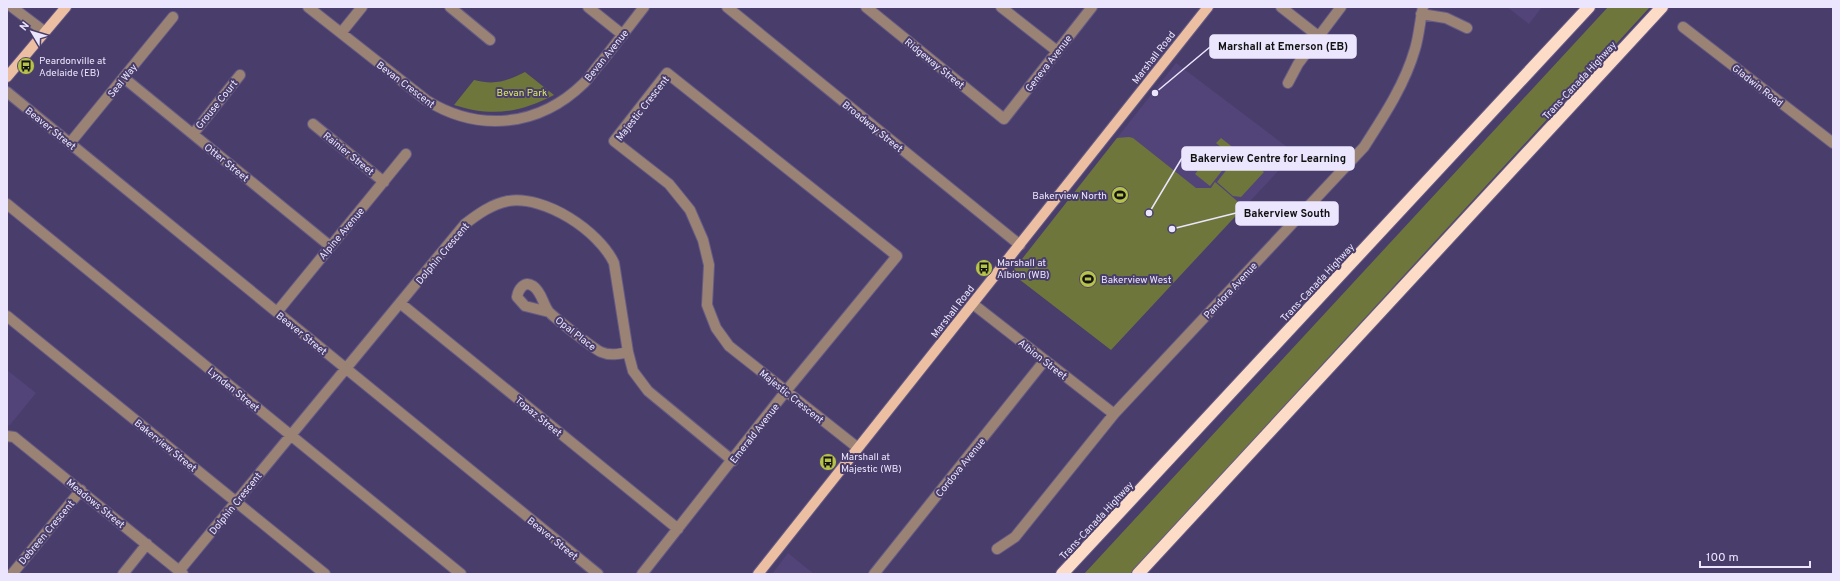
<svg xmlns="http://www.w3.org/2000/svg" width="1840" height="581" viewBox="0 0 1840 581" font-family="Overpass,sans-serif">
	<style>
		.built { fill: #524479 }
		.green { fill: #6f763c }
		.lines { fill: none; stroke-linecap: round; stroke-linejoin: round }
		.minor-casing { stroke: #665b85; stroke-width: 12 }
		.major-casing { stroke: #665b85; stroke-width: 12 }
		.highway-casing { stroke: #665b85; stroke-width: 14 }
		.minor { stroke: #9a8375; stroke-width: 10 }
		.major { stroke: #ecbfa2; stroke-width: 10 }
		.highway { stroke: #fddcc7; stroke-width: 12 }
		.labels { text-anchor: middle; stroke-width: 4; stroke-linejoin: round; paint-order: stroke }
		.street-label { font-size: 10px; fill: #ebe6fd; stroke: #493d6b }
		.poi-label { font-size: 10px; fill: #ebe6fd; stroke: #493d6b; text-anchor: start }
		.park-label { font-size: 10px; fill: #dcea5f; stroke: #493d6b }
		.leader { fill: none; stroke: #ebe6fd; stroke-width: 1.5 }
		.callout-dot { fill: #ebe6fd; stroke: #493d6b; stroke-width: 1.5 }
		.callout { fill: #ebe6fd; stroke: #ebe6fd; stroke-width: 1.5 }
		.callout-label { font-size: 11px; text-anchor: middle; font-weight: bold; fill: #111 }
	</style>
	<rect width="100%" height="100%" fill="#493d6b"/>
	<path class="built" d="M1507 7H1542L1529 24Z
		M1176 63 1295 153 1111 350 1011 273Z
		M7 370 36 393 10 425 7 426Z
		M788 553 814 574H772Z"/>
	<path class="green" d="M1608 7H1650L1130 574H1084Z
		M525 72 554 95C519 113 492 117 454 105L474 80C494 85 506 82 525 72Z
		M1129 137 1133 138 1196 188H1211L1215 182 1244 207 1111 350 1011 273 1117 138Z
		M1221 138 1264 172 1241 197 1233 196 1217 182 1235 159 1216 143Z
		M1217 146 1232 158 1210 186 1195 174Z"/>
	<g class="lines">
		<g class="minor-casing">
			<path id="minor" d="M12 7 45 32
				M308 7 426 100C479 133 539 127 584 83 591 76 596 67 603 60 617 42 630 25 644 7
				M450 7 490 40
				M588 7 623 35
				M727 7 1020 245
				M866 7 1004 119 1092 7
				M1001 7 1057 51
				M1281 7 1318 36
				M1421 14 1446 18 1467 28
				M1683 27 1833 143
				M341 33 362 7
				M124 78 330 246
				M1288 83 1298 64 1341 7
				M7 92 598 574
				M313 124 384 182
				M193 134 240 75
				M70 143 173 17
				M7 204 461 574
				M400 303 678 529
				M973 304 1114 414
				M277 312 406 154
				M549 312 525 306 517 297C518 290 524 280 533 286 542 292 543 305 549 312 555 318 594 349 601 352 610 356 619 354 628 352
				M7 316 325 574
				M7 436 14 437 183 574
				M997 549 1015 537 1114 414 1364 147C1384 116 1405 84 1415 49 1419 36 1420 21 1423 7
				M179 571 465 224C478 214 492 204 508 201 545 195 599 231 614 263L628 352 633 371 648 391 733 461
				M12 574 81 490
				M123 574 147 544
				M642 574 786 391 897 256 667 73 614 141 669 184 690 210 703 240 709 265 707 305 716 328 729 346 858 448
				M874 574 1045 360"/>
		</g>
		<g class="major-casing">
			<path id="major" d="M7 77 66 7
				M758 574 1208 7"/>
		</g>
		<g class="highway-casing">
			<path id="highway" d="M1062 574 1589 7
				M1138 574 1662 7"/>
		</g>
		<use href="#minor" class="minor"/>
		<use href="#major" class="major"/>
		<use href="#highway" class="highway"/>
	</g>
	<defs>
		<g id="bus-disc" transform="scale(0.9)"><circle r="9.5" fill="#b6c249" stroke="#493d6b"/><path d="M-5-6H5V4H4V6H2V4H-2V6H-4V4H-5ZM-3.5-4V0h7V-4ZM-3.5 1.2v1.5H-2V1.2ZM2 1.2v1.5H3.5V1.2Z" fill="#111"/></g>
		<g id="stadium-disc" transform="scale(0.9)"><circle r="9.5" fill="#b6c249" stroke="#493d6b"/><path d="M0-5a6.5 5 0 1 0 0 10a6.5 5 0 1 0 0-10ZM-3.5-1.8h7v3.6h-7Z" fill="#111"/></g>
	</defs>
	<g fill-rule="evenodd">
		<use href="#bus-disc" x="26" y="66"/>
		<use href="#stadium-disc" x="1120" y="195"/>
		<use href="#bus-disc" x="984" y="268"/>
		<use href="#stadium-disc" x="1088" y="279"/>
		<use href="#bus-disc" x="828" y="462"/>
	</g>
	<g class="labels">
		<g class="street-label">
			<text transform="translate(606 55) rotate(-51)" y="4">Bevan Avenue</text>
			<text transform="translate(1153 57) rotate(-52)" y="4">Marshall Road</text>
			<text transform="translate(935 63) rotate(39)" y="4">Ridgeway Street</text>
			<text transform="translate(1048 63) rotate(-52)" y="4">Geneva Avenue</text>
			<text transform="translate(122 80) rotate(-51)" y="4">Seal Way</text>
			<text transform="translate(1579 80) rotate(-47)" y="4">Trans-Canada Highway</text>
			<text transform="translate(406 84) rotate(37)" y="4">Bevan Crescent</text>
			<text transform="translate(1758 85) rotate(38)" y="4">Gladwin Road</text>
			<text transform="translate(216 104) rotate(-51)" y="4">Grouse Court</text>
			<text transform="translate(642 108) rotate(-52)" y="4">Majestic Crescent</text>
			<text transform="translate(873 126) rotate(39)" y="4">Broadway Street</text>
			<text transform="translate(51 128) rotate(39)" y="4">Beaver Street</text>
			<text transform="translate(349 153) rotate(39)" y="4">Rainier Street</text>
			<text transform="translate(227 162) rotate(39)" y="4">Otter Street</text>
			<text transform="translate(341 233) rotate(-50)" y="4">Alpine Avenue</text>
			<text transform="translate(442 253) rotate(-50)" y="4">Dolphin Crescent</text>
			<text transform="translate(1317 282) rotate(-47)" y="4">Trans-Canada Highway</text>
			<text transform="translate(1230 290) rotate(-47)" y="4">Pandora Avenue</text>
			<text transform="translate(952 311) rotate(-52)" y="4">Marshall Road</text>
			<text transform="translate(302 333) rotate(39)" y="4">Beaver Street</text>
			<text transform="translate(576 333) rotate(38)" y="4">Opal Place</text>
			<text transform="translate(1043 359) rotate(38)" y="4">Albion Street</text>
			<text transform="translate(234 389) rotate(39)" y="4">Lynden Street</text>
			<text transform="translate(792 396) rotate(39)" y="4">Majestic Crescent</text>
			<text transform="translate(539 416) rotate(39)" y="4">Topaz Street</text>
			<text transform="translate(754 433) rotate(-52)" y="4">Emerald Avenue</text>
			<text transform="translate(166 445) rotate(39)" y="4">Bakerview Street</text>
			<text transform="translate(960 467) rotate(-51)" y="4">Cordova Avenue</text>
			<text transform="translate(96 503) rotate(39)" y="4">Meadows Street</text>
			<text transform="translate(235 503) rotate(-51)" y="4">Dolphin Crescent</text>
			<text transform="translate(1096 520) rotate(-47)" y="4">Trans-Canada Highway</text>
			<text transform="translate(46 532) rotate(-50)" y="4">Debreen Crescent</text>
			<text transform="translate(553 538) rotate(39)" y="4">Beaver Street</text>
		</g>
		<g class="poi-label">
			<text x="39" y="64">Peardonville at<tspan x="39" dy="12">Adelaide (EB)</tspan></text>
			<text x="1107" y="199" text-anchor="end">Bakerview North</text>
			<text x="997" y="266">Marshall at<tspan x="997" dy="12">Albion (WB)</tspan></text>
			<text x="1101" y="283">Bakerview West</text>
			<text x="841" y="460">Marshall at<tspan x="841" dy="12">Majestic (WB)</tspan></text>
		</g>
		<g class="park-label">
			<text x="522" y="96">Bevan Park</text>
		</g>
	</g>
	<path class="leader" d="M1155 93L1210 47M1149 213L1182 158M1172 229L1236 213"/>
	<g class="callout-dot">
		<circle cx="1155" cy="93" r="4"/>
		<circle cx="1149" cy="213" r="4"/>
		<circle cx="1172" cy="229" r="4"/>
	</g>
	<g class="callout">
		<rect x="1210" y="35" width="146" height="23" rx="4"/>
		<rect x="1182" y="147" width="172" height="23" rx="4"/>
		<rect x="1236" y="202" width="102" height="23" rx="4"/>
	</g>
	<g class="callout-label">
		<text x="1283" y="50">Marshall at Emerson (EB)</text>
		<text x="1268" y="162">Bakerview Centre for Learning</text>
		<text x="1287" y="217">Bakerview South</text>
	</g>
	<rect width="1840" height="581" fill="none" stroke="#ebe6fd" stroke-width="16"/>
	<g transform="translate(32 32) rotate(308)" stroke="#493d6b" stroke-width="3" paint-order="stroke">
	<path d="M0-3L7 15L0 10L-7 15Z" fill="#ebe6fd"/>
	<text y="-6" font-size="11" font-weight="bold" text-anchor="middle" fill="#ebe6fd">N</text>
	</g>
	<path d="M1700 561v6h110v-6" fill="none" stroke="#ebe6fd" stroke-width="2"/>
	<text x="1706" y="561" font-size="12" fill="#ebe6fd" stroke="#493d6b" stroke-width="3" paint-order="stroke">100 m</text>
</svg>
